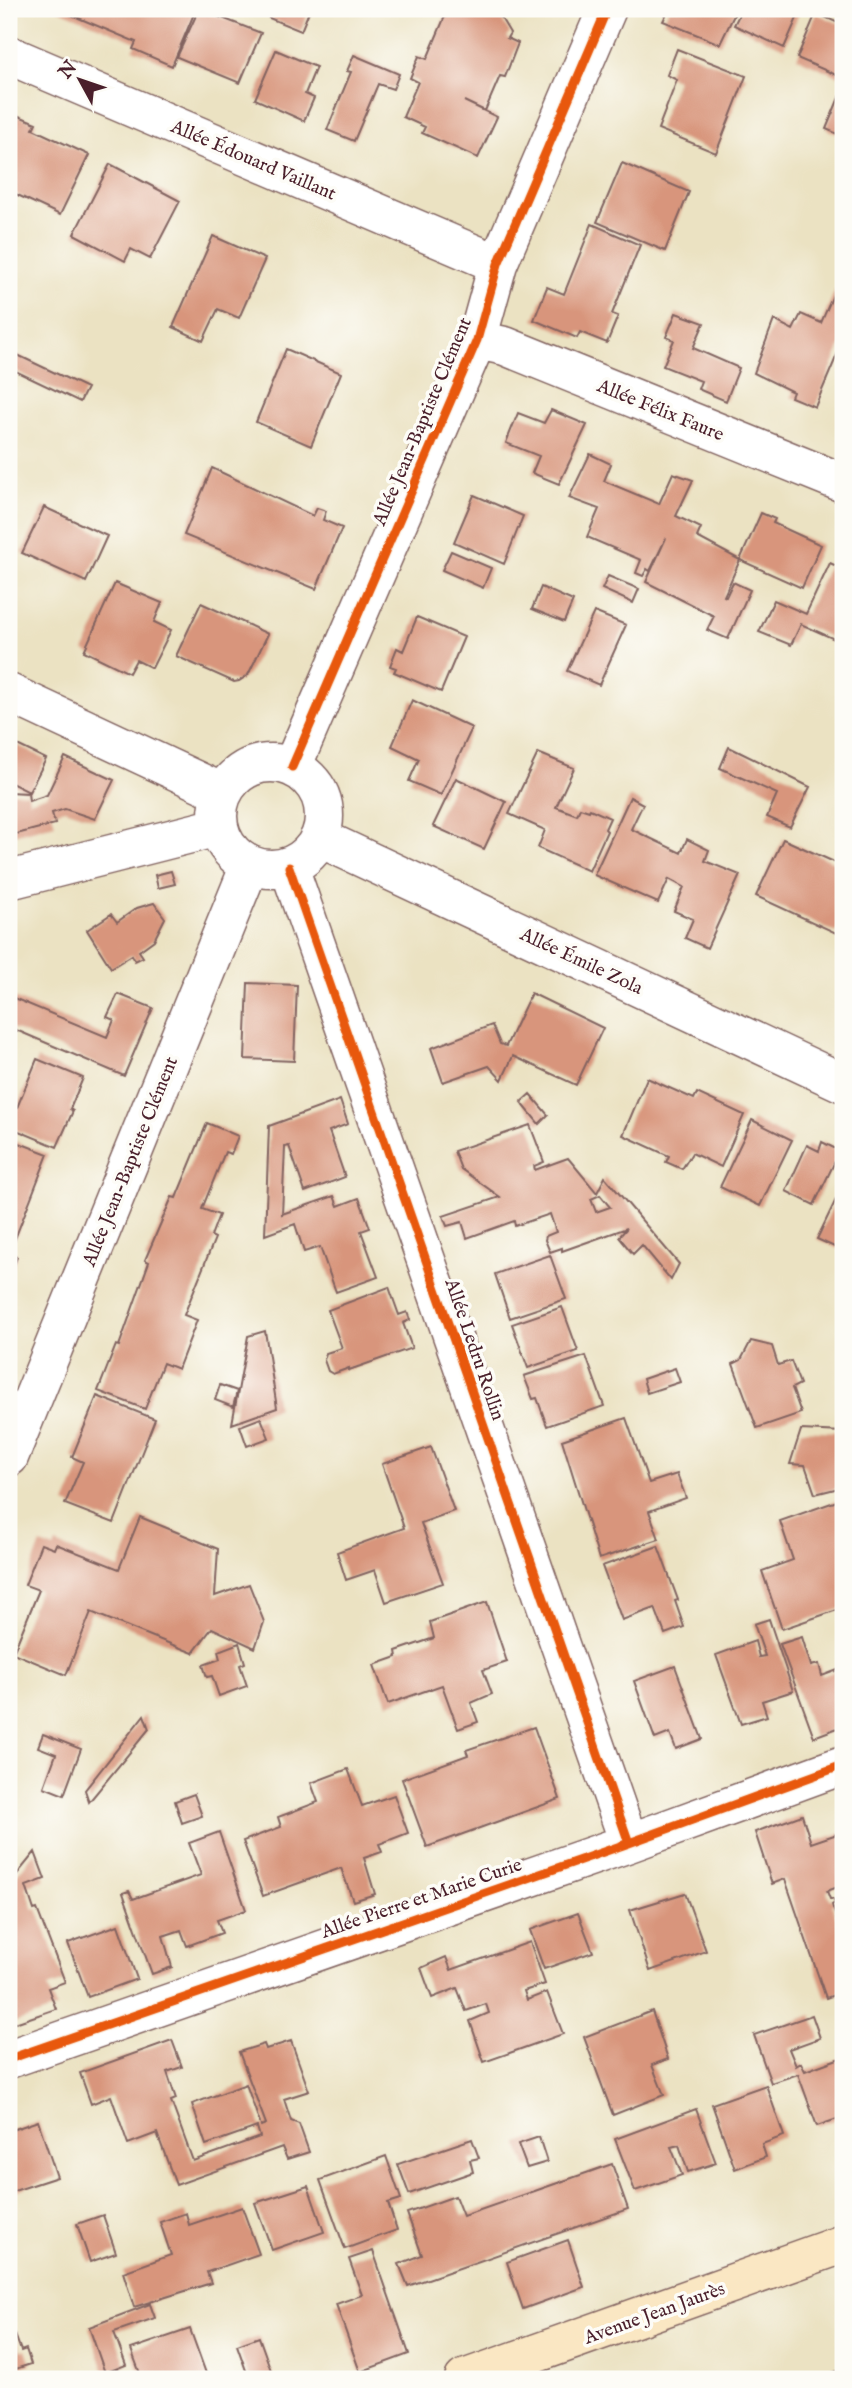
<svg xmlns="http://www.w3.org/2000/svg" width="852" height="2388" viewBox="0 0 852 2388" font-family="'IM FELL English',serif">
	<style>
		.building { fill: #d8957c; fill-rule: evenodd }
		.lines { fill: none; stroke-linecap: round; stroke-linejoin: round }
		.minor-casing { stroke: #826360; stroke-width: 41 }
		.secondary-casing { stroke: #826360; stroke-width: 41 }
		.minor { stroke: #fff; stroke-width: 38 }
		.secondary { stroke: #fae7c3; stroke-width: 38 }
		.cycleway-casing { stroke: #fdfcf7; stroke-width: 13 }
		.cycleway { stroke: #e8590c; stroke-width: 9 }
		.labels { text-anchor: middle; stroke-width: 7; stroke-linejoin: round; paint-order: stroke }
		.street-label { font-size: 19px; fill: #4a1f2b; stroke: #fdfcf7 }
	</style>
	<rect width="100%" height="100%" fill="#fdfcf7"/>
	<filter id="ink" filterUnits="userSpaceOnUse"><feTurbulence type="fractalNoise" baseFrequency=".0143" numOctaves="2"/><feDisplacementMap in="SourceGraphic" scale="14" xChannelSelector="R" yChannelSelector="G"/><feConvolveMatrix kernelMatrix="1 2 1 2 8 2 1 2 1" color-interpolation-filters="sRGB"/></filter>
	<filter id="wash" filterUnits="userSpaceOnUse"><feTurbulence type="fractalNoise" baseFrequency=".00686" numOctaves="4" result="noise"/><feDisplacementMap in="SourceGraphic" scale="28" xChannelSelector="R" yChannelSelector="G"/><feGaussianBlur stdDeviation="1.57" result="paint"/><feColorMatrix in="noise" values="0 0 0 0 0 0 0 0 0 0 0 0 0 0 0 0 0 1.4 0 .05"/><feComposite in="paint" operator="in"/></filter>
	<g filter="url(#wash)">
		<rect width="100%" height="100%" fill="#ebe2c2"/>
		<g id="blocks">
			<path class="building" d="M57 9H196L172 66 133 49 136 42Z
				M199 9 261 33 240 83 177 57Z
				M273 9H310L301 31 269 18Z
				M448 9H499L496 15 501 18 510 33 507 38 518 43 505 77 500 76 485 111 464 101 497 117 478 158 422 133 425 127 403 117 418 82 410 78 419 56 427 59Z
				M669 9H737L720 44 663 21Z
				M742 9H801L784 48 734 25Z
				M816 13 838 23 841 16 843 17V78L797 58Z
				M677 49 746 76 716 153 658 129 677 80 667 75Z
				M276 50 316 67 305 94 314 98 304 121 255 99Z
				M354 55 399 74 393 89 378 84 354 141 327 130 351 72 347 71Z
				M843 88V132L840 135 826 129Z
				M9 112 36 123 33 129 89 155 60 215 9 191V180L13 172 9 170Z
				M622 163 689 192 665 251 597 222Z
				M110 164 180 201 150 259 131 249 125 261 74 234Z
				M592 224 640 245 612 314 618 316 607 343 580 332 577 338 534 320 547 287 564 294Z
				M213 236 265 259 239 318 218 309 203 341 173 327Z
				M843 272V341L815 407 791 397 793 392 754 373 774 320 793 330 801 314 821 323Z
				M676 313 704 323 693 348 739 368 726 401 698 389 701 381 663 366 674 340 666 337Z
				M286 349 341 373 311 446 256 422Z
				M9 351 87 388 80 402 9 368Z
				M551 410 587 425 559 484 532 473 539 456 506 443 518 413 544 423Z
				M590 454 611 464 604 481 659 504 673 473 693 480 676 516 701 528 697 537 740 560 724 596 726 597 733 582 750 590 728 639 707 630 714 616 646 582 666 538 650 571 647 569 643 576 636 573 641 560 587 537 599 509 569 498Z
				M212 468 313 516 317 508 326 511 323 520 342 528 316 589 184 535Z
				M474 495 523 516 504 564 454 542Z
				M44 507 107 536 86 582 22 553Z
				M761 513 775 519 773 523 821 545 802 588 740 560Z
				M451 551 491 568 483 588 442 570Z
				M830 563 843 569V643L801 624 791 645 759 632 774 600 806 614Z
				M608 576 639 589 633 603 602 589Z
				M115 583 162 603 154 622 171 630 152 668 136 660 129 673 84 651Z
				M541 587 573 601 564 622 532 609Z
				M201 603 268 634 248 675 239 681 234 682 176 656Z
				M594 612 626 625 599 685 567 671Z
				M417 617 464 637 441 692 394 672 396 668 390 666 397 648 403 651Z
				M412 700 472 728 441 795 409 781 419 759 392 746Z
				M9 741 46 759 29 792 9 782Z
				M729 747 810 787 790 827 767 817 777 794 720 768Z
				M538 753 574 768 556 807 577 815 580 808 589 811 590 809 610 818 605 829 607 831 589 871 538 848 545 830 509 814Z
				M65 757 114 780 95 819 65 809 52 813 55 824 9 836V792L28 793 29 801 47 795Z
				M456 778 506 802 484 849 433 826Z
				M630 797 643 804 631 829 681 853 687 839 709 850 705 861 740 875 707 948 685 938 693 919 674 911 684 887 669 879 658 903 594 875Z
				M783 839 843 866V917L836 933 756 896Z
				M171 871 175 884 158 888 155 875Z
				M154 903 165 918 154 940 139 951 143 957 135 961 132 955 111 968 87 930 111 914 117 922 137 908Z
				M248 983 297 985 294 1061 245 1059Z
				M531 993 603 1028 576 1085 513 1056 502 1080 489 1066 443 1082 431 1048 492 1025 500 1044 506 1046Z
				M118 994 153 1008 124 1076 9 1027V996L107 1037 114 1020 107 1017Z
				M37 1059 83 1078 70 1109 73 1111 57 1147 9 1127Z
				M647 1078 694 1099 697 1093 744 1115 721 1167 692 1153 682 1169 666 1162 669 1156 623 1135Z
				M530 1094 548 1115 539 1124 521 1102Z
				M340 1100 348 1124 329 1131 345 1177 305 1192 289 1146 285 1147 282 1214 334 1196 338 1206 359 1198 370 1228 361 1231 378 1277 336 1292 320 1247 304 1252 295 1224 265 1235 269 1126Z
				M752 1120 792 1140 760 1206 720 1187Z
				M207 1123 238 1136 231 1154 225 1152 202 1209 219 1215 211 1236 215 1238 184 1315 197 1320 178 1369 163 1363 145 1409 98 1391 116 1345 119 1346 149 1262 145 1260 172 1197 176 1198Z
				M530 1125 544 1162 534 1166 535 1170 568 1158 597 1193 605 1177 679 1264 671 1280 642 1245 633 1254 619 1237 627 1228 562 1251V1248L550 1252 545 1240 546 1236 556 1232 550 1214 515 1226 514 1221 467 1238 462 1222 447 1226 443 1216 500 1197 461 1169 454 1151ZM600 1195 610 1207 596 1212 591 1199Z
				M9 1139 48 1154 9 1254Z
				M822 1142 840 1151 814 1205 786 1191 807 1145 819 1151Z
				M843 1185V1251L817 1239Z
				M9 1254 17 1257 9 1277Z
				M550 1255 566 1299 510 1318 495 1274Z
				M389 1287 399 1315 407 1312 410 1320 403 1323 412 1348 349 1370V1368L333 1374 328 1371 324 1360 326 1353 342 1348 328 1310Z
				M562 1307 578 1351 528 1368 512 1324Z
				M265 1331 277 1408 232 1424 248 1336Z
				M751 1341 772 1346 778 1365 791 1361 800 1384 792 1388 801 1413 757 1428 733 1364 741 1360Z
				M586 1356 604 1406 547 1426 537 1398 533 1399 524 1376Z
				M675 1368 680 1382 647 1393 643 1379Z
				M220 1385 237 1391 233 1407 215 1400Z
				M97 1396 155 1419 114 1523 65 1504 83 1462 72 1457Z
				M261 1418 269 1438 247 1446 240 1426Z
				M626 1418 649 1483 677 1474 686 1498 649 1511 659 1539 599 1559 562 1440Z
				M801 1430 843 1432V1487L815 1494 805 1465 790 1464Z
				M431 1447 454 1511 421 1523 443 1583 386 1602 375 1570 346 1580 337 1552 404 1528 382 1464Z
				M837 1501 843 1518V1608L782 1629 762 1571 793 1560 780 1521Z
				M140 1517 218 1549 215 1596 249 1584 264 1622 255 1648 212 1628 193 1653 91 1612 66 1675 13 1653 39 1590 25 1585 41 1544 54 1549 56 1544 119 1569Z
				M658 1546 678 1600 675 1601 684 1627 665 1634 655 1608 622 1620 602 1566Z
				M487 1602 507 1662 483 1670 492 1694 471 1703 478 1722 458 1729 442 1685 388 1704 374 1665 397 1657 396 1651 434 1638 430 1622Z
				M769 1619 793 1691 762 1701 767 1716 741 1724 716 1655 755 1641 759 1657 765 1656 754 1624Z
				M802 1637 811 1666 819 1664 822 1676 843 1668V1726L814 1737 780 1644Z
				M239 1643 245 1663 240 1665 247 1686 219 1696 212 1676 207 1677 203 1665 220 1659 218 1651Z
				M675 1666 702 1739 676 1749 670 1733 655 1739 634 1681Z
				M144 1715 149 1729 89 1802 85 1790Z
				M534 1727 560 1799 427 1847 402 1779 468 1755 466 1750Z
				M43 1734 81 1749 64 1795 44 1787 56 1754 38 1747Z
				M348 1769 362 1806 394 1795 408 1833 379 1844 382 1852 364 1858 375 1894 353 1901 341 1868 263 1896 243 1841 281 1827 278 1817 318 1802 311 1783Z
				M194 1794 202 1816 182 1823 175 1801Z
				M802 1815 811 1843 843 1832V1885L827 1891 830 1899H833L835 1903 832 1905 843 1938V1992L826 1998 785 1879 772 1884 755 1832Z
				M219 1832 246 1910 217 1920 222 1933 187 1946 181 1930 163 1936 172 1967 152 1974 123 1893 129 1891 133 1899 201 1875 189 1843Z
				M35 1852 45 1879 26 1886 34 1910 37 1909 65 1982 48 1988 56 2009 9 2025V1884Z
				M685 1893 706 1951 650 1971 630 1910Z
				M578 1913 593 1952 544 1969 530 1930Z
				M118 1925 137 1979 88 1997 68 1943Z
				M530 1942 545 1984 524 1991 527 2000 547 1992 563 2034 484 2062 470 2021 489 2013 486 2004 466 2011 457 1988 432 1998 421 1968 446 1957 451 1970Z
				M652 2011 668 2059 652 2065 664 2095 613 2115 584 2037Z
				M812 2015 820 2038 789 2049 796 2066 801 2063 805 2071 843 2057V2117L817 2126 798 2074 771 2083 754 2035Z
				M172 2040 182 2067 167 2072 176 2099 171 2101 193 2161 260 2137 257 2127 206 2145 192 2104 246 2084 261 2126 266 2124 239 2052 264 2044 266 2049 291 2041 309 2091 284 2099 291 2121 299 2124 309 2152 287 2159 282 2147 176 2185 157 2133 128 2144 111 2096 91 2104 80 2073Z
				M766 2085 784 2136 762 2144 766 2157 735 2169 712 2104Z
				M696 2109 716 2163 688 2172 679 2145 671 2147 682 2175 635 2191 615 2139Z
				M38 2121 57 2177 11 2192 9 2185V2131Z
				M539 2137 547 2162 527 2168 518 2144Z
				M472 2139 479 2158 470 2160 473 2172 409 2194 398 2164Z
				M386 2156 401 2199 388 2203 397 2230 345 2249 320 2180Z
				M612 2164 628 2209 408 2286 399 2264 422 2255 407 2213 455 2196 463 2216Z
				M308 2186 324 2232 272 2250 255 2203Z
				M242 2207 259 2254 207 2272 211 2283 134 2307 123 2272 171 2255 160 2222 186 2213 189 2225Z
				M103 2215 116 2253 90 2262 77 2224Z
				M568 2240 584 2287 523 2309 507 2262Z
				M373 2251 409 2354 360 2372 336 2304 362 2295 349 2259Z
				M150 2304 155 2318 114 2332 126 2365 105 2373 89 2327Z
				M12 2326 21 2351 26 2349 31 2364 9 2371V2327Z
				M190 2329 208 2379H174L173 2377 142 2379 131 2349Z
				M259 2337 274 2379H249L237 2345Z
				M843 2369V2379H815Z"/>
		</g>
	</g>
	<g filter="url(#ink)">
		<use href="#blocks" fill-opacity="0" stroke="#826360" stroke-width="2"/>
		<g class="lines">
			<g class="minor-casing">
				<path id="minor" d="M9 55 498 264
					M477 340 505 346 843 483
					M9 693 223 793
					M218 816a53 53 0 1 1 106 0a53 53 0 1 1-106 0Z
					M292 767 477 340 498 264 607 9
					M320 838 843 1083
					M289 867 629 1843
					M9 880 218 827
					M9 1457 250 865
					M9 2059 629 1843 843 1765"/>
			</g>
			<g class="secondary-casing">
				<path id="secondary" d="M464 2379 843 2244"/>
			</g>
			<use href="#minor" class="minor"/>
			<use href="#secondary" class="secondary"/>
			<g class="cycleway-casing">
				<path id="cycleway" d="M292 767 477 340 498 264 607 9
					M289 867 629 1843
					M9 2059 629 1843 843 1765"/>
			</g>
			<use href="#cycleway" class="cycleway"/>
		</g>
	</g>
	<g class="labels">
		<g class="street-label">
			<text transform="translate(254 159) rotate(23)" y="7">Allée Édouard Vaillant</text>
			<text transform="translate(661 409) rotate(22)" y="7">Allée Félix Faure</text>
			<text transform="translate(421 421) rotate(-67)" y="7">Allée Jean-Baptiste Clément</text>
			<text transform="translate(582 960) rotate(25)" y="7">Allée Émile Zola</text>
			<text transform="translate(129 1161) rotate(-68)" y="7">Allée Jean-Baptiste Clément</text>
			<text transform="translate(476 1349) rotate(71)" y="7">Allée Ledru Rollin</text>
			<text transform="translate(421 1897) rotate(-19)" y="7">Allée Pierre et Marie Curie</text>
			<text transform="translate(654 2312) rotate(-20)" y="7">Avenue Jean Jaurès</text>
		</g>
	</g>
	<rect width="852" height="2388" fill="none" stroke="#fdfcf7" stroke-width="35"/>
	<g transform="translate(80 80) rotate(310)" stroke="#fdfcf7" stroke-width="5" paint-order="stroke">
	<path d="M0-5L12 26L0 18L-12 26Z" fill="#4a1f2b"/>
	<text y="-10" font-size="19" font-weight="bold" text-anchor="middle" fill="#4a1f2b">N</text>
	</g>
</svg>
